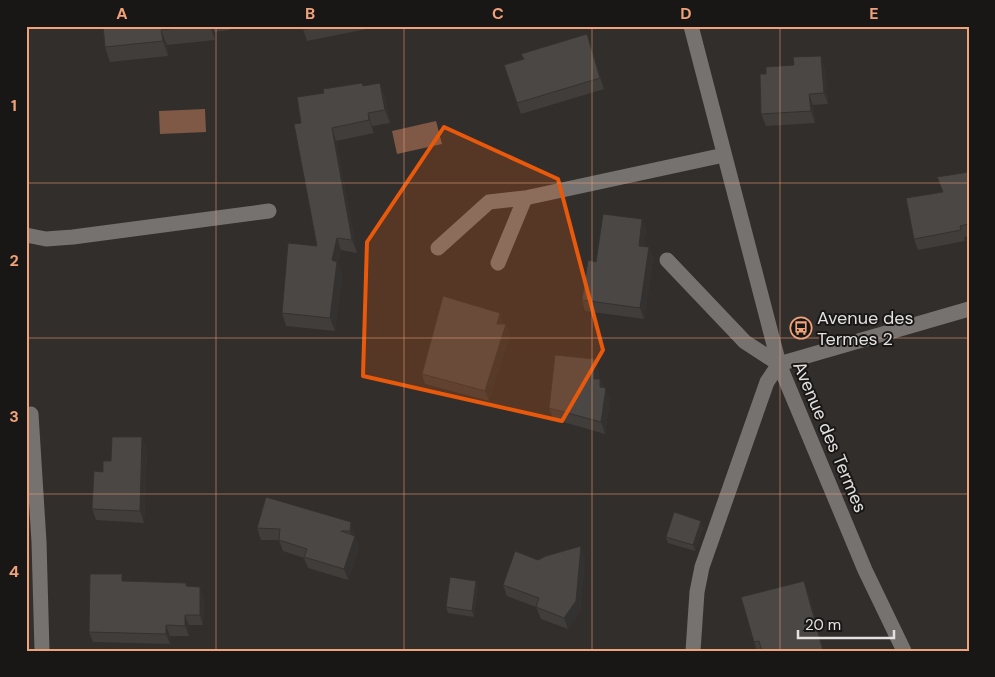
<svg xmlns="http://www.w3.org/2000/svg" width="995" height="677" viewBox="0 0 995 677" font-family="'DM Sans',sans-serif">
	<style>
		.water { fill: #7f5946 }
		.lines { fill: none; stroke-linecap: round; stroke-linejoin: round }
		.minor { stroke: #767270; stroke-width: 15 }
		.wall { fill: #403d3b }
		.shaded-wall { fill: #343230 }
		.building { fill: #4b4745; stroke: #343230 }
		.marked { fill: #e8590c; fill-opacity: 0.2; stroke: #e8590c; stroke-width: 4; stroke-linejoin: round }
		.grid { fill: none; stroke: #f0a27a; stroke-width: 1; stroke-opacity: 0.55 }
		.labels { text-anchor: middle; stroke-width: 4; stroke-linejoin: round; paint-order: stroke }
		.poi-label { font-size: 18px; fill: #e3e0df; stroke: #191716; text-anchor: start }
		.street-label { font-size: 18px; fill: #e3e0df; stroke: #191716 }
		.neatline { fill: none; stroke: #f0a27a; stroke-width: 2 }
		.grid-label { font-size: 16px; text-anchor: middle; font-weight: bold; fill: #f0a27a }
	</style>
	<rect width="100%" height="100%" fill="#322e2c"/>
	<path class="water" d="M205 109 206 132 160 134 159 111Z
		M436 121 442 144 397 154 392 131Z"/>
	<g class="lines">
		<path class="minor" d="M691 26 779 364 865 570 904 651
			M26 235 46 239 73 237 269 211
			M438 248 489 202 525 198
			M667 260 745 342 779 364
			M498 263 525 198 724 155
			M779 364 969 309
			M31 414 39 542 42 651
			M693 651 697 592 702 567 767 382 779 364"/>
	</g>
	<path class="wall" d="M103 26H230V30L214 32 215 40 167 45 168 56 110 62 105 47Z
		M302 26H371L372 28 307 41Z
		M587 34 604 89 521 114 517 103 523 59 521 54Z
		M825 67 828 104 813 105 815 123 766 126 761 114 766 74Z
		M363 85 385 96 390 123 372 126 374 133 336 141 357 253 341 250 338 264 342 275 335 331 286 326 282 313 317 246 301 123 324 93Z
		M969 172V236L964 237 965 241 918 250 914 239 943 192Z
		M642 219 646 230 644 246 649 247 653 258 644 319 585 311 582 300 596 262Z
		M504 324H506L510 335 489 401 425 384 422 374Z
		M599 371V379L610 399 605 434 553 419 549 408Z
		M147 449 144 523 96 520 92 509 103 472 111 461Z
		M266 497 355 533V537L359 547 348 580 308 568 304 558 283 551 279 540H261L257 528Z
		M703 527 695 551 668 543 666 537Z
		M585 558 580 612 568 629 541 619 536 607 507 596 503 585 538 560Z
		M124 581 186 583 187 586 204 597 203 625H189V636H170V644L93 642 89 632Z
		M476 581 478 587 474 617 448 613 446 607Z
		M808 592 824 651H757L754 642Z"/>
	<path class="shaded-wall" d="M210 26H212L214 32 215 40Z
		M161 30 167 45 168 56 163 41Z
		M587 34 591 45 604 89 600 78Z
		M821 56 825 67 828 104 824 93Z
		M26 64 28 70 26 74Z
		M380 83 385 96 390 123 385 110Z
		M809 94 813 105 815 123 811 111Z
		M368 113 372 126 374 133 369 120Z
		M332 128 336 141 357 253 352 240Z
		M642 219 646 230 643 256 639 246Z
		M337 238 341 250 338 264 342 275 335 331 330 318 332 260Z
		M649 247 653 258 644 319 640 308Z
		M500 313 504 324 501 334 497 324Z
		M506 324 510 335 489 401 485 391Z
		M595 359 599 371 598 391 594 379Z
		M600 379 604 391 600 387Z
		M606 388 610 399 605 434 601 422Z
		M142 437 147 449 144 523 140 511Z
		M701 521 703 527 695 551 693 545Z
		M351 522 355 533V537L359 547 348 580 344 569 353 540 350 531Z
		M581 546 585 558 580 612 568 629 564 618Z
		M476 581 478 587 474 617 472 611Z
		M804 581 808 592 824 651H823Z
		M200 587 204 597 203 625 200 615Z
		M185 615 189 625V636L185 626Z
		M166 625 170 636V644L166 634Z"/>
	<path class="building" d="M103 26H194L161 30 163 41 105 47Z
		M302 26H320L303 30Z
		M587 34 600 78 517 103 504 65 524 59 521 54Z
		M821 56 824 93 809 94 811 111 761 114 760 74H766V67L794 65 793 57Z
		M362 83 363 86 380 83 385 110 368 113 369 120 332 128 352 240 337 238 332 260 337 262 330 318 282 313 288 243 317 246 294 124 301 123 297 97 324 93 323 89Z
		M969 172V224L960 226 961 230 914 239 906 198 943 192 937 177Z
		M603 214 642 219 639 246 649 247 640 308 582 300 588 260 596 262Z
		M443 296 500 313 497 324H506L485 391 422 374Z
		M555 355 595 359 594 379H600V387L606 388 601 422 549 408Z
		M112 437H142L140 511 92 509 94 471 103 472V461H111Z
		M266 497 351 522 350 531H341L355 536 344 569 304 557 307 549 279 540 280 529 257 528Z
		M674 512 701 521 693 545 666 537Z
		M581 546 576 601 564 618 536 607 539 598 503 585 515 551 538 560 546 556Z
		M90 574H122V581L186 583V586L200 587V615H185V626L166 625V634L89 632Z
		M450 577 476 581 472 611 446 607Z
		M804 581 823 651H762L759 641 754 642 741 597Z"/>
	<path class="marked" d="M444 127 558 179 603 350 562 421 363 376 367 242Z"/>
	<path class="grid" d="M216 26V651M404 26V651M592 26V651M780 26V651M26 183H969M26 338H969M26 494H969"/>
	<defs>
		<g id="bus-ring" transform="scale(1.125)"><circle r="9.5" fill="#191716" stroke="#f0a27a" stroke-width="1.5"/><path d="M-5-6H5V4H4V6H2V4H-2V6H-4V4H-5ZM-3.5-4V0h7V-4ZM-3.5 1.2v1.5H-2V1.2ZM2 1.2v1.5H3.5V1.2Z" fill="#f0a27a"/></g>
	</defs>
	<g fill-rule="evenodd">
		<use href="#bus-ring" x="801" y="328"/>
	</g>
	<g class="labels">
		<g class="poi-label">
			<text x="817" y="324">Avenue des<tspan x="817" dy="21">Termes 2</tspan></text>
		</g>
		<g class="street-label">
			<text transform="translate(830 437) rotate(67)" y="6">Avenue des Termes</text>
		</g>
	</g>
	<rect width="995" height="677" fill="none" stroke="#191716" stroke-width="55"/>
	<path d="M798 630v8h96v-8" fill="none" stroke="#e3e0df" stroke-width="2.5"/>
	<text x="805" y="630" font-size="15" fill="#e3e0df" stroke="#191716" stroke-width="4" paint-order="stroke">20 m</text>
	<rect x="28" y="28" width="940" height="622" class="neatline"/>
	<g class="grid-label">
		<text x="122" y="19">A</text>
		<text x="310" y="19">B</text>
		<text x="498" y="19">C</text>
		<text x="686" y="19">D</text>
		<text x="874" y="19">E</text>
		<text x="14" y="111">1</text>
		<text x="14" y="266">2</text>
		<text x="14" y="422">3</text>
		<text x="14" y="577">4</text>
	</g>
</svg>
